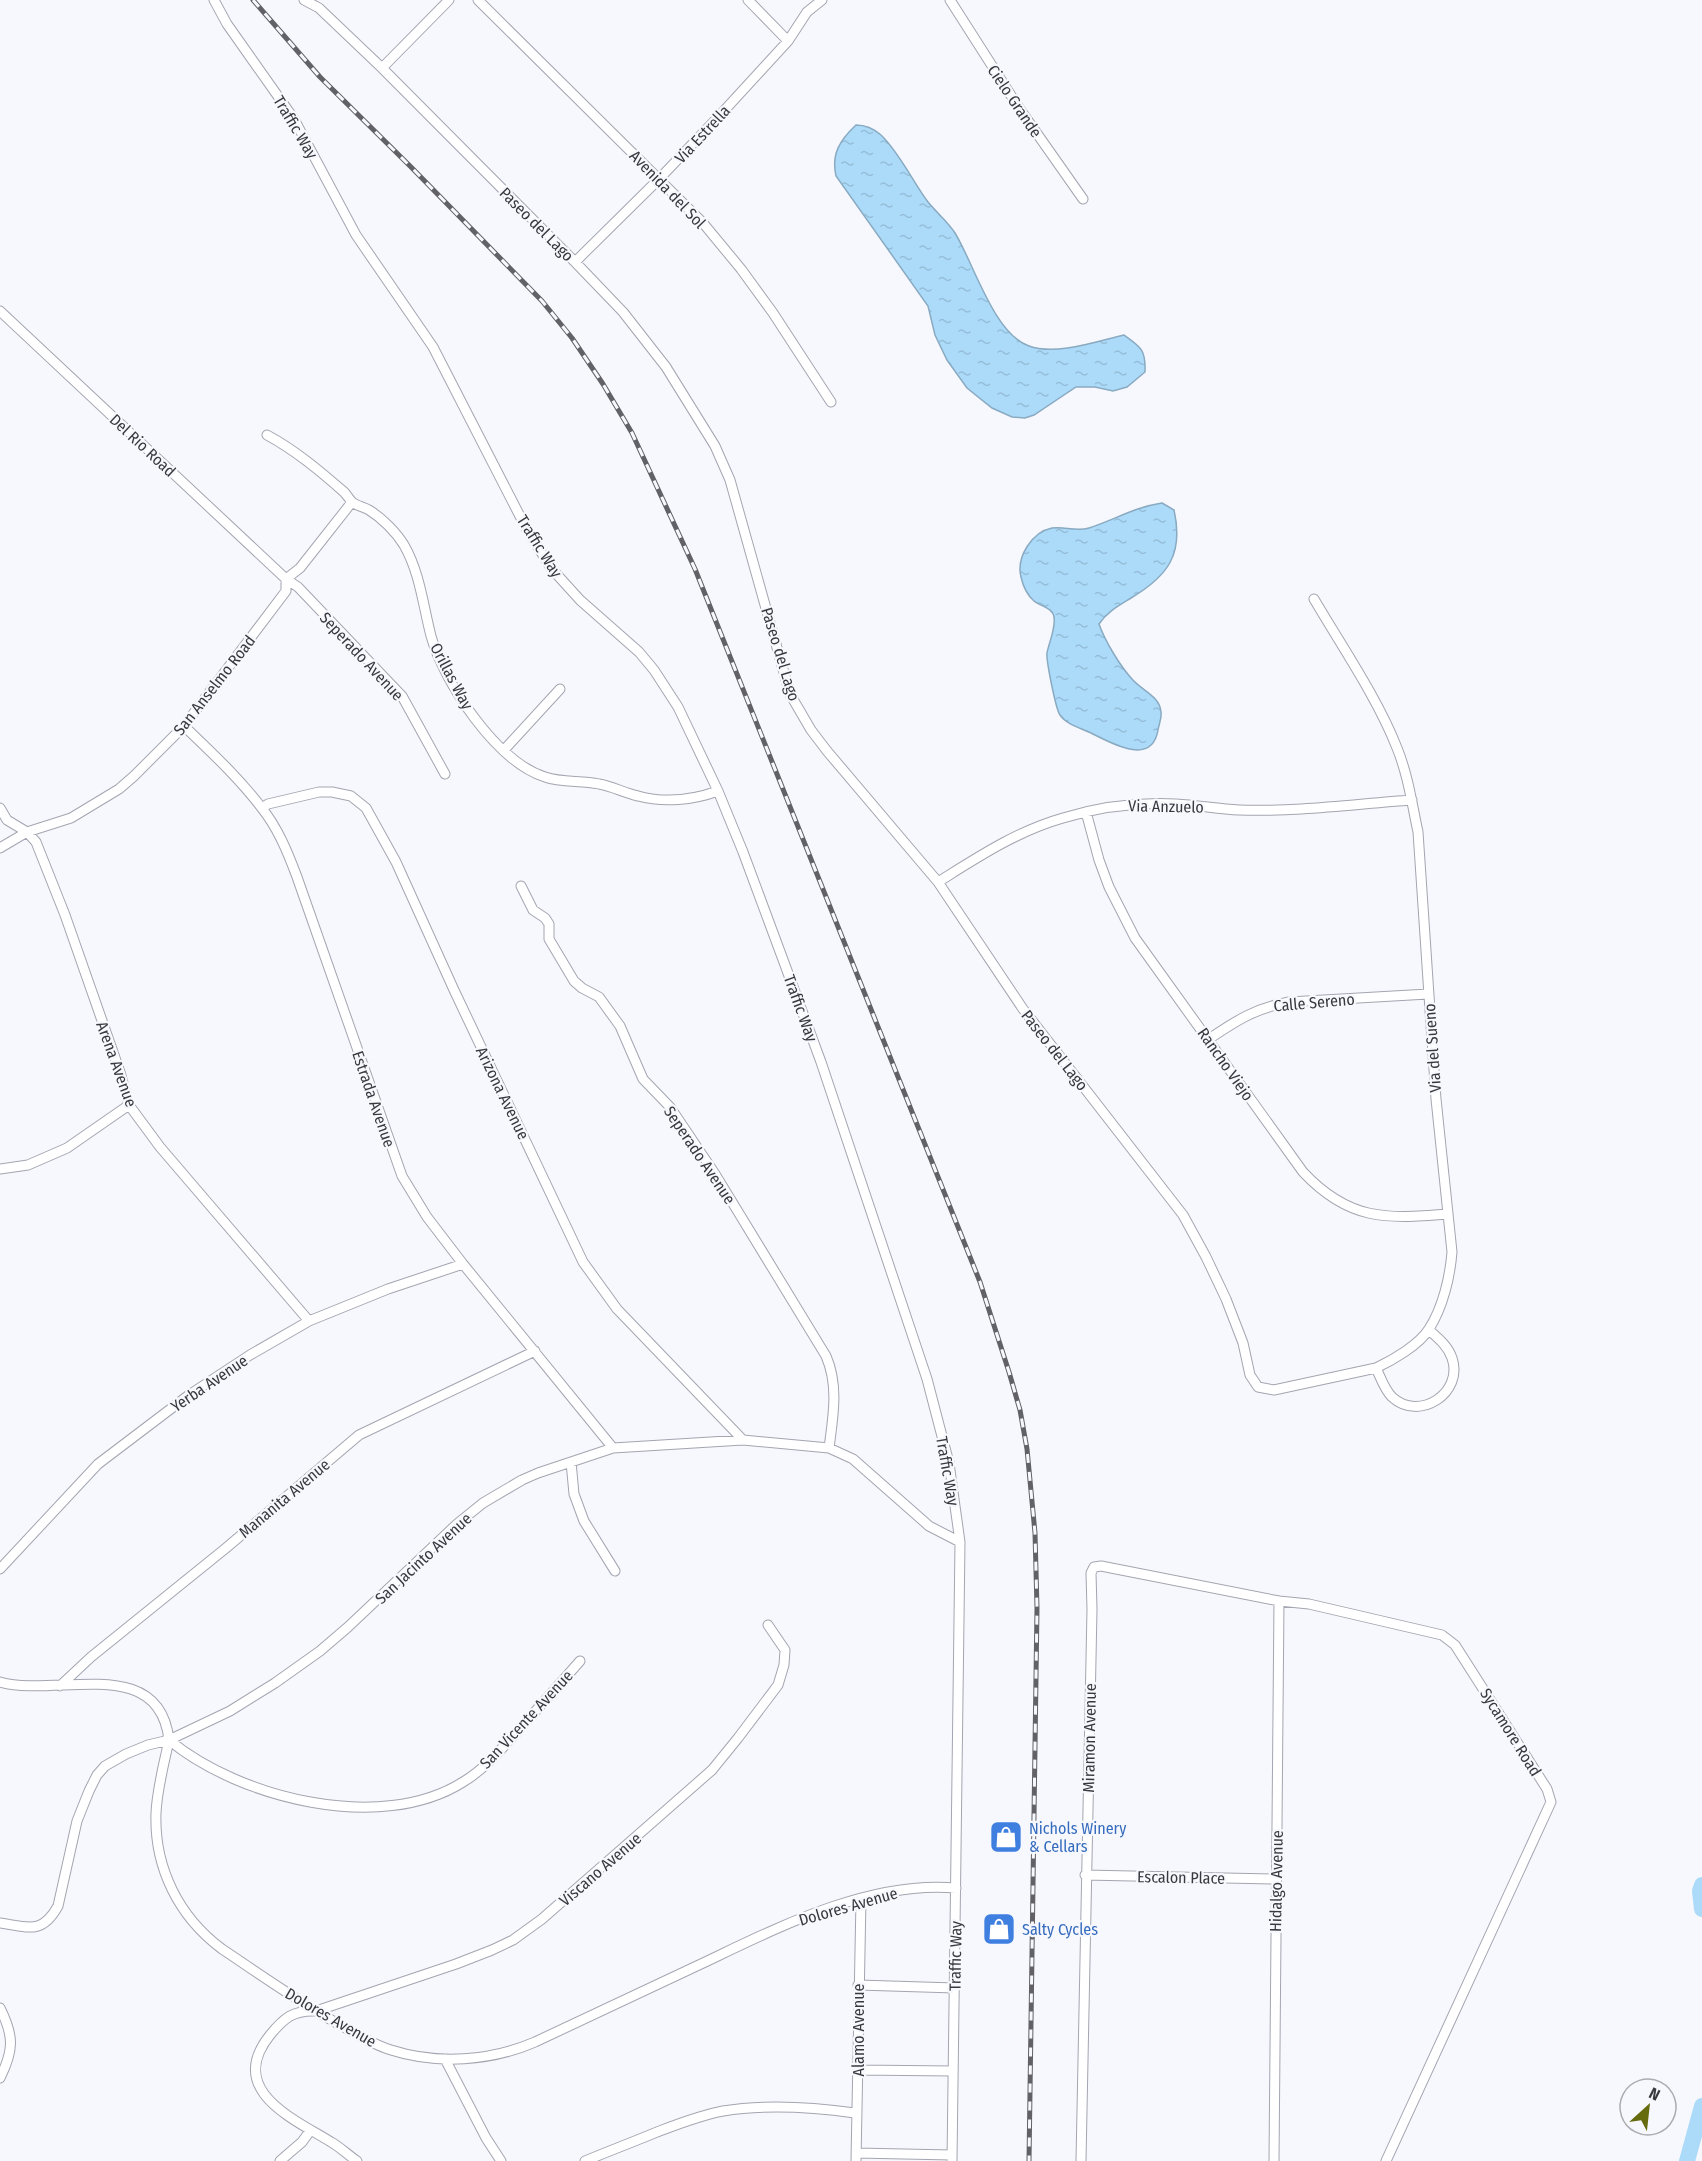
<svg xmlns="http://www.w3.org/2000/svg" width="1702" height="2161" viewBox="0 0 1702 2161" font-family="'Fira Sans Condensed',sans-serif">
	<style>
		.water { fill: url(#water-ripples); stroke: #89aac1; stroke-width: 1.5 }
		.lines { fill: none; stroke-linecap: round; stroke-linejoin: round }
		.river { stroke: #acdbfa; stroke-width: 16 }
		.minor-casing { stroke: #a3a5b1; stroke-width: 11 }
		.minor { stroke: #fff; stroke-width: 9 }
		.rail-casing { stroke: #616166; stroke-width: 5 }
		.rail { stroke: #f7f8fd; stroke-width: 3; stroke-dasharray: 9; stroke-linecap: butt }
		.labels { text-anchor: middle; stroke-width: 4.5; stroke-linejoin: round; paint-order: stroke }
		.street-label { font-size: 16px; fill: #38383d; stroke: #f7f8fd }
		.shop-label { font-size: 16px; fill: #366cbe; stroke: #f7f8fd; text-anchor: start }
	</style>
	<defs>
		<pattern id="water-ripples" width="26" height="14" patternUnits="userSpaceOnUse" patternTransform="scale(1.5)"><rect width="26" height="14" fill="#acdbfa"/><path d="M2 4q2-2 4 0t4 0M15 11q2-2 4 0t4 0" fill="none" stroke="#95bdd7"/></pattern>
	</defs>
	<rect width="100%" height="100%" fill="#f7f8fd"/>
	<path class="water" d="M856 125C866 125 873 128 881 135 899 152 913 182 928 202 937 213 948 222 955 233 974 264 994 334 1029 346 1056 356 1098 341 1124 335 1141 347 1146 350 1145 372L1127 387 1113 391 1095 387H1076L1034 415 1025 418 1012 417 992 408 967 388 947 360 935 335 928 306 836 176C831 154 840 140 856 125Z
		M1162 503 1174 510C1184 554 1168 576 1131 598 1118 606 1107 612 1099 624 1105 641 1120 666 1132 679 1141 690 1160 696 1161 712 1162 718 1159 724 1158 730 1152 767 1111 743 1091 733 1081 728 1067 725 1060 715 1056 710 1046 660 1047 653 1049 642 1056 628 1054 617 1053 608 1040 606 1034 601 1027 595 1023 586 1021 577 1016 557 1032 532 1052 528 1064 526 1076 532 1089 528 1114 520 1135 507 1162 503Z"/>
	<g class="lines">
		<path class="river" d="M1702 1885 1700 1891 1702 1909
			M1687 2161 1702 2106"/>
		<g class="minor-casing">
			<path id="minor" d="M214 0 227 24 294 119 356 235 433 347 525 526 551 568 580 600 639 652 654 670 678 707 718 791 743 852 821 1062 927 1379 949 1463 960 1542 952 2161
				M304 0 319 8 382 68 575 262 623 312 666 367 715 446 730 480 790 694 811 730 827 751 938 882 1023 1009 1183 1215 1206 1257 1226 1299 1243 1343 1250 1375 1258 1387 1274 1390 1376 1368C1393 1360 1419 1345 1429 1329 1443 1307 1450 1277 1452 1252L1436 1099 1418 832C1412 804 1408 775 1397 748 1378 699 1341 645 1314 599
				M478 0 703 223 741 269 773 313 831 402
				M748 0 788 41
				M950 0 1019 108 1083 199
				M382 68 449 0
				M575 262 660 178 721 114 788 41 807 12 822 0
				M0 311 286 579 298 587 402 696 445 774
				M267 435C295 450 320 471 344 492 347 495 349 499 352 502 357 506 364 507 369 510 382 518 396 532 404 545 420 573 423 605 431 636 444 683 497 762 545 777 562 783 581 780 599 784 612 786 624 793 638 796 664 803 693 800 718 791
				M286 579 300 568 352 502
				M184 726C211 752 239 778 261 807 278 828 288 853 297 877L402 1176 427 1217 463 1264 613 1448
				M504 750 560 689
				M0 808 7 820 27 832 36 842 65 915 120 1072 129 1105 160 1147 309 1321
				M262 808 268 804 319 792H332L351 796 366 808 396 862 454 990 583 1262 617 1309 743 1440
				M1086 812 1099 860 1109 887 1135 938 1303 1172C1349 1221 1386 1219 1448 1214
				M0 848 27 832 71 818 119 789 134 776 184 726 286 591V579
				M938 882C978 857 1017 831 1063 818 1099 807 1138 802 1176 804 1197 805 1218 809 1239 810 1297 812 1355 804 1412 800
				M521 886 533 910 545 918 549 924V939L574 981 582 988 599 997 620 1026 643 1079 670 1107 715 1174 826 1356C839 1386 833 1417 829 1448
				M1209 1039C1237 1020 1256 1008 1289 1002L1428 994
				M0 1169 28 1165 67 1148 129 1105
				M1376 1368C1381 1378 1384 1389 1392 1397 1419 1422 1464 1393 1452 1358 1448 1346 1438 1338 1429 1330
				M571 1462 574 1494 584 1521 615 1571
				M0 1569 98 1464 189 1395 250 1355 309 1321 388 1289 463 1264
				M0 1682C56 1698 159 1653 169 1740 164 1764 157 1789 156 1813 154 1868 179 1917 222 1949 261 1975 300 2003 342 2026 358 2035 374 2045 391 2050 438 2065 491 2061 535 2042 590 2016 645 1990 701 1964 777 1928 869 1880 956 1888
				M60 1686 91 1657 226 1548 359 1435 535 1351
				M169 1740C239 1798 381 1834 463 1782 483 1770 498 1753 513 1736 536 1711 558 1686 580 1661
				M1085 1875 1276 1879
				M0 1923C28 1927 42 1935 58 1906L77 1821 89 1791 97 1775 105 1766 126 1754 148 1745 169 1740 230 1711 275 1683 320 1651 348 1627 457 1524 483 1503 522 1480 538 1473 613 1448 743 1440 829 1448 853 1459 929 1526 960 1542
				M858 1985 955 1988
				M0 2008C14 2036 14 2050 0 2078
				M445 2059 486 2138 501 2161
				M858 2070 953 2071
				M856 2153 952 2155
				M280 2161 302 2142 310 2131
				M357 2161C348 2155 340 2147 331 2142 292 2118 226 2090 270 2035 284 2018 293 2010 316 2011L456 1964 492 1950 513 1940 542 1919 712 1770 738 1738 778 1685 784 1665 785 1650 768 1625
				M585 2161C609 2151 633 2142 657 2132 678 2124 701 2115 723 2111 766 2104 812 2107 855 2113
				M856 2161 861 1899
				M1081 2161 1092 1609 1091 1573 1094 1567 1101 1566 1279 1601 1309 1604 1442 1635 1455 1645 1547 1789 1551 1802 1386 2161
				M1274 2161 1279 1601"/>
		</g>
		<use href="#minor" class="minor"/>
		<g class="rail-casing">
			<path id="rail" d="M253 0 320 77 411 167 542 301 572 338 603 384 632 433 695 569 980 1282 1009 1372 1020 1410 1027 1449 1035 1533 1037 1608 1029 2161"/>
		</g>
		<use href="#rail" class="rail"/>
	</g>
	<defs>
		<g id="shop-square" transform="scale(1.725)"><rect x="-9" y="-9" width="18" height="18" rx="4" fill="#3f7fe0" stroke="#f7f8fd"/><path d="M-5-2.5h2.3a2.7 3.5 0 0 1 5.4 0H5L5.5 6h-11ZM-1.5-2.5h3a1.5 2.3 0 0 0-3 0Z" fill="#fff"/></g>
	</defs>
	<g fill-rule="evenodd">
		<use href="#shop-square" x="1006" y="1837"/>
		<use href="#shop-square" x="999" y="1929"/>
	</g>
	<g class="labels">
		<g class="street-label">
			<text transform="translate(1015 101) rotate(56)" y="6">Cielo Grande</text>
			<text transform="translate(296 127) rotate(59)" y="6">Traffic Way</text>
			<text transform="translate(702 134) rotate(-47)" y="6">Via Estrella</text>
			<text transform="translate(668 189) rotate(46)" y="6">Avenida del Sol</text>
			<text transform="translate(537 224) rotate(45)" y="6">Paseo del Lago</text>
			<text transform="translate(143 445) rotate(43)" y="6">Del Rio Road</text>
			<text transform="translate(540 546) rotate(58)" y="6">Traffic Way</text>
			<text transform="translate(781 654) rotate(73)" y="6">Paseo del Lago</text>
			<text transform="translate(362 656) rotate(47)" y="6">Seperado Avenue</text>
			<text transform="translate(452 676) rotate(62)" y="6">Orillas Way</text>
			<text transform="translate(214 685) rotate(-52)" y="6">San Anselmo Road</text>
			<text transform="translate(1166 806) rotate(1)" y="6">Via Anzuelo</text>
			<text transform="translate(1314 1002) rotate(-5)" y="6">Calle Sereno</text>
			<text transform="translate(801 1008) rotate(70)" y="6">Traffic Way</text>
			<text transform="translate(1432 1048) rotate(-94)" y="6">Via del Sueno</text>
			<text transform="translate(1055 1050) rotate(52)" y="6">Paseo del Lago</text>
			<text transform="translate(117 1064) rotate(70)" y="6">Arena Avenue</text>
			<text transform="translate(1226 1064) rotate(55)" y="6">Rancho Viejo</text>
			<text transform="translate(503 1093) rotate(64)" y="6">Arizona Avenue</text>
			<text transform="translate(374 1099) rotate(71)" y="6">Estrada Avenue</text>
			<text transform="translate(700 1155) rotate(56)" y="6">Seperado Avenue</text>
			<text transform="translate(209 1383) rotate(-34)" y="6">Yerba Avenue</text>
			<text transform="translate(948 1471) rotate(80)" y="6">Traffic Way</text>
			<text transform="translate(284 1498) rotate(-40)" y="6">Mananita Avenue</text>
			<text transform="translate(423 1558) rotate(-43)" y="6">San Jacinto Avenue</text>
			<text transform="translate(526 1719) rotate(-47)" y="6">San Vicente Avenue</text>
			<text transform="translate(1511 1732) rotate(58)" y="6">Sycamore Road</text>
			<text transform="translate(1089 1738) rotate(-89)" y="6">Miramon Avenue</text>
			<text transform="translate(600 1869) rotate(-41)" y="6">Viscano Avenue</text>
			<text transform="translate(1181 1877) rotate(1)" y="6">Escalon Place</text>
			<text transform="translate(1276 1881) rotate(-89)" y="6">Hidalgo Avenue</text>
			<text transform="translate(848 1906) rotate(-16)" y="6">Dolores Avenue</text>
			<text transform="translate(955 1956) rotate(-89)" y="6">Traffic Way</text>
			<text transform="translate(331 2017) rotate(30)" y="6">Dolores Avenue</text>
			<text transform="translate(858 2030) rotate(-90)" y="6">Alamo Avenue</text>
		</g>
		<g class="shop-label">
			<text x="1029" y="1834">Nichols Winery<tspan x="1029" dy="18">&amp; Cellars</tspan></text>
			<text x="1022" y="1935">Salty Cycles</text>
		</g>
	</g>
	<g transform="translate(1648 2107) rotate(27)"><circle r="28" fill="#f7f8fd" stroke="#ababb0" stroke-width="1.5"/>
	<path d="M0-4.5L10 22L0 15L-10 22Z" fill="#666b0e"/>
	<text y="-9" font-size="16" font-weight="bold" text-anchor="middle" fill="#38383d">N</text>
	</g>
</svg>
